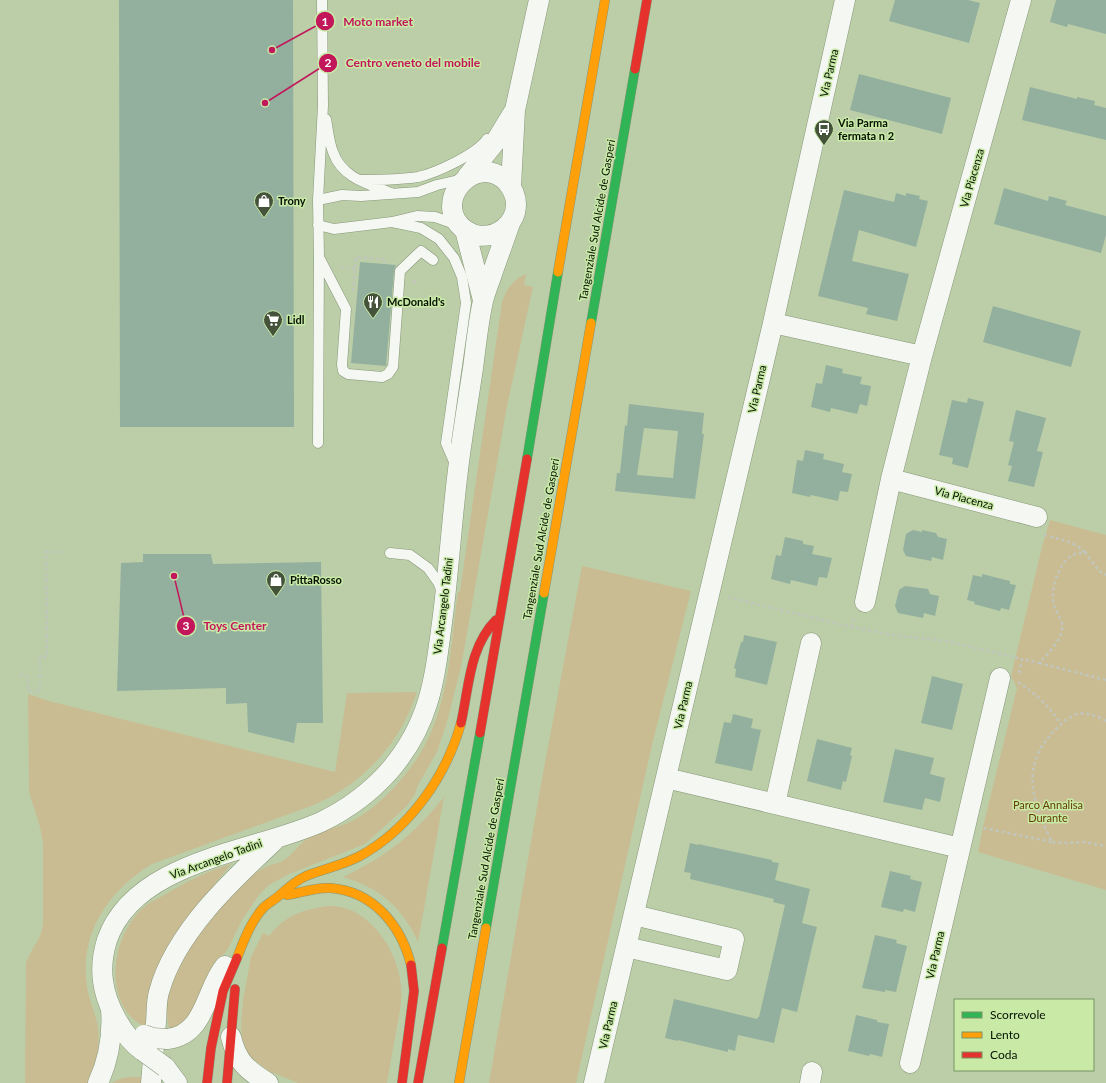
<svg xmlns="http://www.w3.org/2000/svg" width="1106" height="1083" viewBox="0 0 1106 1083" font-family="Lato,sans-serif">
	<style>
		.green { fill: #cabc92 }
		.building { fill: #93b09e; fill-rule: evenodd }
		.lines { fill: none; stroke-linecap: round; stroke-linejoin: round }
		.lane-casing { stroke: #879678; stroke-width: 11 }
		.street-casing { stroke: #879678; stroke-width: 21 }
		.fast-casing { stroke: #879678; stroke-width: 10 }
		.slow-casing { stroke: #879678; stroke-width: 10 }
		.jam-casing { stroke: #879678; stroke-width: 10 }
		.path { stroke: #c0c6bc; stroke-width: 2.5; stroke-dasharray: 3 3; stroke-linecap: butt }
		.lane { stroke: #f5f8f2; stroke-width: 10 }
		.street { stroke: #f5f8f2; stroke-width: 20 }
		.fast { stroke: #30b455; stroke-width: 9 }
		.slow { stroke: #ff9f0a; stroke-width: 9 }
		.jam { stroke: #e5322d; stroke-width: 9 }
		.street-bridge-casing { stroke: #879678; stroke-width: 21; stroke-linecap: butt }
		.street-bridge { stroke: #f5f8f2; stroke-width: 20 }
		.labels { text-anchor: middle; stroke-width: 3; stroke-linejoin: round; paint-order: stroke }
		.street-label { font-size: 11px; fill: #061100; stroke: #c8eaa6 }
		.poi-label { font-size: 11px; font-weight: bold; fill: #061100; stroke: #c8eaa6; text-anchor: start }
		.park-label { font-size: 11px; fill: #653d00; stroke: #c8eaa6 }
		.leader { fill: none; stroke: #c2185b; stroke-width: 1.5 }
		.callout-dot { fill: #c2185b; stroke: #c8eaa6; stroke-width: 1.5 }
		.mark-label { font-size: 12px; text-anchor: middle; font-weight: bold; fill: #fff }
		.callout-label { font-size: 12px; text-anchor: middle; font-weight: bold; fill: #c2185b; stroke: #c8eaa6; stroke-width: 3; stroke-linejoin: round; paint-order: stroke }
	</style>
	<rect width="100%" height="100%" fill="#bbcea8"/>
	<path class="green" d="M526 274 524 285 533 287 507 406 461 667 447 722 437 752 418 785 415 794 407 806 365 844 289 874 269 885 259 895 242 920 228 949 214 966 191 1016 175 1028H169C168 1020 165 1010 167 1001 173 961 227 890 262 869 268 864 277 865 284 860 294 854 300 842 311 836 322 830 336 828 348 823 375 810 399 785 416 760 449 712 450 649 458 592H460L470 522 502 302C507 288 513 280 526 274Z
		M1050 520 1106 535V890L978 852 983 827 1017 688 1011 676 1042 547Z
		M582 566 691 591 652 745 576 1083H489L541 784Z
		M417 692C400 744 364 783 314 805L152 864C109 890 79 933 87 986 88 997 93 1007 96 1018 102 1040 97 1062 89 1083H25L26 963C32 946 42 940 43 921V843L40 827 29 792 28 694 49 701 335 772 347 693Z
		M444 797 418 942C402 907 380 888 343 877 386 857 414 834 444 797Z
		M231 864 203 899 150 1027C141 1026 136 1022 130 1016 106 988 114 940 137 914 144 905 155 900 164 895 186 882 207 871 231 864Z
		M328 906C348 906 360 913 374 927 392 946 404 975 401 1002 400 1012 398 1022 396 1032 393 1049 390 1066 387 1083H298L269 1071 249 1056 242 1038 241 1024 243 1000 251 957 263 933 269 936C284 916 304 909 328 906Z
		M132 1077H144L143 1083H111L122 1078Z"/>
	<path class="building" d="M119 0H293L294 427H120Z
		M895 0H968L980 3 969 43 889 21Z
		M1056 0H1106V34L1068 24 1067 27 1050 22Z
		M859 74 951 98 942 134 850 110Z
		M1030 87 1077 99V97L1095 101 1094 105 1106 108V140L1022 120Z
		M1004 188 1048 201 1049 196 1067 201 1065 205 1106 216V235L1101 253 994 224Z
		M844 190 894 202 896 193 906 196V193L920 196 919 199 928 201 916 247 859 230 852 261 909 274 897 321 866 314 868 308 818 296Z
		M360 262 396 265 394 271 386 366 351 363Z
		M993 306 1081 331 1071 367 983 342Z
		M826 365 843 369 842 373 862 377 860 384 871 386 867 406 860 404 857 414 831 408 830 412 811 407 816 383 822 384Z
		M968 398 984 402 968 468 952 464 953 458 939 455 952 400 967 403Z
		M629 404 704 413 702 434H704L695 499 615 491 617 473H620L625 425 627 426ZM644 428 678 431 673 478 637 475Z
		M1016 410 1046 418 1037 451 1043 452 1034 487 1008 481 1012 466 1008 465 1014 442 1009 441Z
		M805 450 824 454 823 459 844 464 842 472 852 474 848 492 840 491 838 501 811 495 810 497 792 493 797 460 803 461Z
		M913 530 922 532V530L936 533 938 537 947 539 943 560 932 557 931 561 906 556 903 550 906 534Z
		M785 537 803 541V544L814 546 812 554 832 558 827 578 819 577 817 586 791 580 790 584 771 579 776 555 781 556Z
		M143 554H211L213 564 321 562 323 723H297L294 743 248 732 247 703 226 704V688L117 691 121 563 143 562Z
		M982 574 1010 581V584L1016 585 1009 610 1001 608 1000 611 974 604 975 602 967 600 973 575 982 577Z
		M905 586 928 589 930 594 939 596 935 616 924 613 923 618 898 613 895 606 899 590Z
		M744 635 777 642 767 685 735 677 736 669 734 668 741 642H743Z
		M932 676 963 684 952 730 921 723Z
		M733 714 753 719 751 728 761 730 752 771 715 763 724 722 731 723Z
		M817 739 852 748 850 755 852 756 846 782 843 781 841 790 807 781Z
		M895 749 934 758 930 774 945 778 940 802 925 798 922 810 883 802Z
		M690 843 698 845V844L772 860V862L779 863 775 880 810 889 802 923 817 927 812 947 797 1012 782 1008 774 1043 738 1035 735 1051 728 1049V1052L678 1040V1041L665 1038 674 999 757 1019 758 1017H759L785 905 773 902 774 899 690 879 691 873 684 872Z
		M890 871 911 876 910 879 922 882 915 912 904 909 903 912 881 907Z
		M875 935 897 940 896 943 907 946 896 992 885 990V992L862 988Z
		M856 1015 877 1020V1022L889 1024 882 1057 870 1054 869 1056 848 1051Z"/>
	<g class="lines">
		<g class="lane-casing">
			<path id="lane" d="M326 119C328 130 329 142 333 152 342 178 368 184 391 193
				M360 180C379 180 399 180 418 177 436 173 477 154 487 139
				M318 200 342 195 361 196 418 192 437 185 463 179
				M392 222 421 228 439 239 454 258 462 277 466 303 446 443 455 464
				M318 225 334 229 392 222 417 216 435 217 458 225
				M320 259 346 309 342 365 343 371 348 374 382 377 388 374 393 367 400 271 421 251 433 260
				M318 443 319 257 318 200 323 105 322 0
				M390 553 410 555 428 568 438 582 442 592"/>
		</g>
		<g class="street-casing">
			<path id="street" d="M467 177 496 141 513 113
				M511 186 515 110 539 0
				M465 230C469 232 473 235 476 235 496 239 516 225 516 204 516 196 512 188 507 182 476 150 429 203 465 230L483 300
				M773 323 922 356
				M891 479 1037 517
				M865 602 891 479 922 356 1021 0
				M666 778 960 848
				M775 804 811 643
				M626 947 727 970 734 939 634 915
				M231 1037C237 1062 247 1070 268 1083
				M167 1039C206 1035 205 990 225 966
				M143 1051C123 1037 106 1005 103 981 101 967 103 953 107 940 135 860 255 852 321 822 348 809 372 791 391 769 432 720 435 675 443 615 449 567 452 518 458 470 462 436 468 402 473 368 476 346 478 323 483 301 485 293 488 285 491 277 497 259 504 241 510 223
				M910 1063 1000 678
				M165 1067 177 1083
				M98 1083C109 1059 113 1035 111 1009
				M151 1083C153 1063 154 1042 156 1022 157 1012 156 1002 159 992 175 933 231 881 274 841
				M594 1083 773 323 845 0
				M810 1083 812 1072"/>
		</g>
		<g class="fast-casing">
			<path id="fast" d="M591 323 635 69
				M527 459 558 272
				M486 928 544 593
				M442 948 480 733"/>
		</g>
		<g class="slow-casing">
			<path id="slow" d="M558 272 605 0
				M544 593 591 323
				M287 895C301 893 315 887 330 888 373 891 401 925 411 965
				M237 958C244 940 251 921 264 907 270 902 276 899 281 894 289 887 295 881 306 876 324 869 343 865 360 856 409 829 446 777 461 723
				M459 1083 486 928"/>
		</g>
		<g class="jam-casing">
			<path id="jam" d="M635 69 647 0
				M461 723C469 688 469 647 496 620
				M480 733 527 459
				M207 1083 211 1048 223 991 237 958
				M227 1083 235 989
				M402 1083 414 991 411 965
				M418 1083 442 948"/>
		</g>
		<path class="path" d="M340 267 359 268
			M413 281 419 283
			M353 291 356 257 385 260V264
			M1044 535C1059 539 1073 541 1085 552
			M728 597 851 627 892 635 946 641 1022 659
			M851 627 854 616
			M1039 663 1106 680
			M1019 673 1022 659 1039 663C1047 654 1060 643 1062 630 1064 620 1056 614 1054 605 1050 591 1058 565 1070 557 1074 554 1080 553 1085 552L1099 571 1106 575
			M20 674 28 677V691H40V657H47L46 552H65
			M1018 682C1037 695 1048 705 1061 724
			M1106 721C1097 716 1087 712 1077 714 1073 715 1070 718 1066 720 1050 733 1036 750 1033 771 1030 796 1041 820 1052 842L1067 843 1084 842 1106 846
			M984 828 1052 842"/>
		<use href="#lane" class="lane"/>
		<use href="#street" class="street"/>
		<use href="#fast" class="fast"/>
		<use href="#slow" class="slow"/>
		<use href="#jam" class="jam"/>
		<g class="street-bridge-casing">
			<path id="street-bridge" d="M144 1035 153 1038 167 1039
				M143 1051 165 1067"/>
		</g>
		<use href="#street-bridge" class="street-bridge"/>
	</g>
	<defs>
		<g id="bus-pin" transform="scale(1)"><path d="M0 17L-7.5 6A9.5 9.5 0 1 1 7.5 6Z" fill="#45533b" stroke="#c8eaa6"/><path d="M-5-6H5V4H4V6H2V4H-2V6H-4V4H-5ZM-3.5-4V0h7V-4ZM-3.5 1.2v1.5H-2V1.2ZM2 1.2v1.5H3.5V1.2Z" fill="#fff"/></g>
		<g id="shop-pin" transform="scale(1)"><path d="M0 17L-7.5 6A9.5 9.5 0 1 1 7.5 6Z" fill="#45533b" stroke="#c8eaa6"/><path d="M-5-2.5h2.3a2.7 3.5 0 0 1 5.4 0H5L5.5 6h-11ZM-1.5-2.5h3a1.5 2.3 0 0 0-3 0Z" fill="#fff"/></g>
		<g id="restaurant-pin" transform="scale(1)"><path d="M0 17L-7.5 6A9.5 9.5 0 1 1 7.5 6Z" fill="#45533b" stroke="#c8eaa6"/><path d="M-5-6h1v4h1v-4h1v4h1v-4h1v5L-1.5 .5V6h-2V.5L-5-1ZM5-6V6H3V1.5H1.5Q1.5-4 5-6Z" fill="#fff"/></g>
		<g id="supermarket-pin" transform="scale(1)"><path d="M0 17L-7.5 6A9.5 9.5 0 1 1 7.5 6Z" fill="#45533b" stroke="#c8eaa6"/><path d="M-6-5.5h2.5l.6 2H6L4.5 2H-2.5L-4.4-4H-6ZM-1.5 3.2a1.3 1.3 0 1 0 .1 0ZM3 3.2a1.3 1.3 0 1 0 .1 0Z" fill="#fff"/></g>
	</defs>
	<g fill-rule="evenodd">
		<use href="#bus-pin" x="824" y="129"/>
		<use href="#shop-pin" x="264" y="201"/>
		<use href="#restaurant-pin" x="373" y="302"/>
		<use href="#supermarket-pin" x="273" y="320"/>
		<use href="#shop-pin" x="276" y="580"/>
	</g>
	<g class="labels">
		<g class="street-label">
			<text transform="translate(829 73) rotate(-77)" y="4">Via Parma</text>
			<text transform="translate(972 178) rotate(-74)" y="4">Via Piacenza</text>
			<text transform="translate(597 220) rotate(-80)" y="4">Tangenziale Sud Alcide de Gasperi</text>
			<text transform="translate(757 389) rotate(-77)" y="4">Via Parma</text>
			<text transform="translate(964 498) rotate(15)" y="4">Via Piacenza</text>
			<text transform="translate(541 539) rotate(-80)" y="4">Tangenziale Sud Alcide de Gasperi</text>
			<text transform="translate(443 606) rotate(-83)" y="4">Via Arcangelo Tadini</text>
			<text transform="translate(683 705) rotate(-77)" y="4">Via Parma</text>
			<text transform="translate(216 859) rotate(-20)" y="4">Via Arcangelo Tadini</text>
			<text transform="translate(486 859) rotate(-80)" y="4">Tangenziale Sud Alcide de Gasperi</text>
			<text transform="translate(935 955) rotate(-77)" y="4">Via Parma</text>
			<text transform="translate(608 1025) rotate(-77)" y="4">Via Parma</text>
		</g>
		<g class="poi-label">
			<text x="838" y="127">Via Parma<tspan x="838" dy="13">fermata n 2</tspan></text>
			<text x="278" y="205">Trony</text>
			<text x="387" y="306">McDonald's</text>
			<text x="287" y="324">Lidl</text>
			<text x="290" y="584">PittaRosso</text>
		</g>
		<g class="park-label">
			<text x="1048" y="809">Parco Annalisa<tspan x="1048" dy="13">Durante</tspan></text>
		</g>
	</g>
	<path class="leader" d="M272 50L325 21M265 103L328 63M174 576L186 626"/>
	<g class="callout-dot">
		<circle cx="272" cy="50" r="4"/>
		<circle cx="265" cy="103" r="4"/>
		<circle cx="174" cy="576" r="4"/>
		<circle cx="325" cy="21" r="10"/>
		<circle cx="328" cy="63" r="10"/>
		<circle cx="186" cy="626" r="10"/>
	</g>
	<g class="mark-label">
		<text x="325" y="26">1</text>
		<text x="328" y="67">2</text>
		<text x="186" y="630">3</text>
	</g>
	<g class="callout-label">
		<text x="378" y="26">Moto market</text>
		<text x="413" y="67">Centro veneto del mobile</text>
		<text x="235" y="630">Toys Center</text>
	</g>
	<rect x="954" y="999" width="140" height="72" fill="#c8eaa6" stroke="#7a9364"/>
	<rect x="962" y="1012" width="20" height="6" fill="#30b455" stroke="#7a9364"/>
	<text x="990" y="1019" font-size="12" fill="#061100">Scorrevole</text>
	<rect x="962" y="1032" width="20" height="6" fill="#ff9f0a" stroke="#7a9364"/>
	<text x="990" y="1039" font-size="12" fill="#061100">Lento</text>
	<rect x="962" y="1052" width="20" height="6" fill="#e5322d" stroke="#7a9364"/>
	<text x="990" y="1059" font-size="12" fill="#061100">Coda</text>
</svg>
